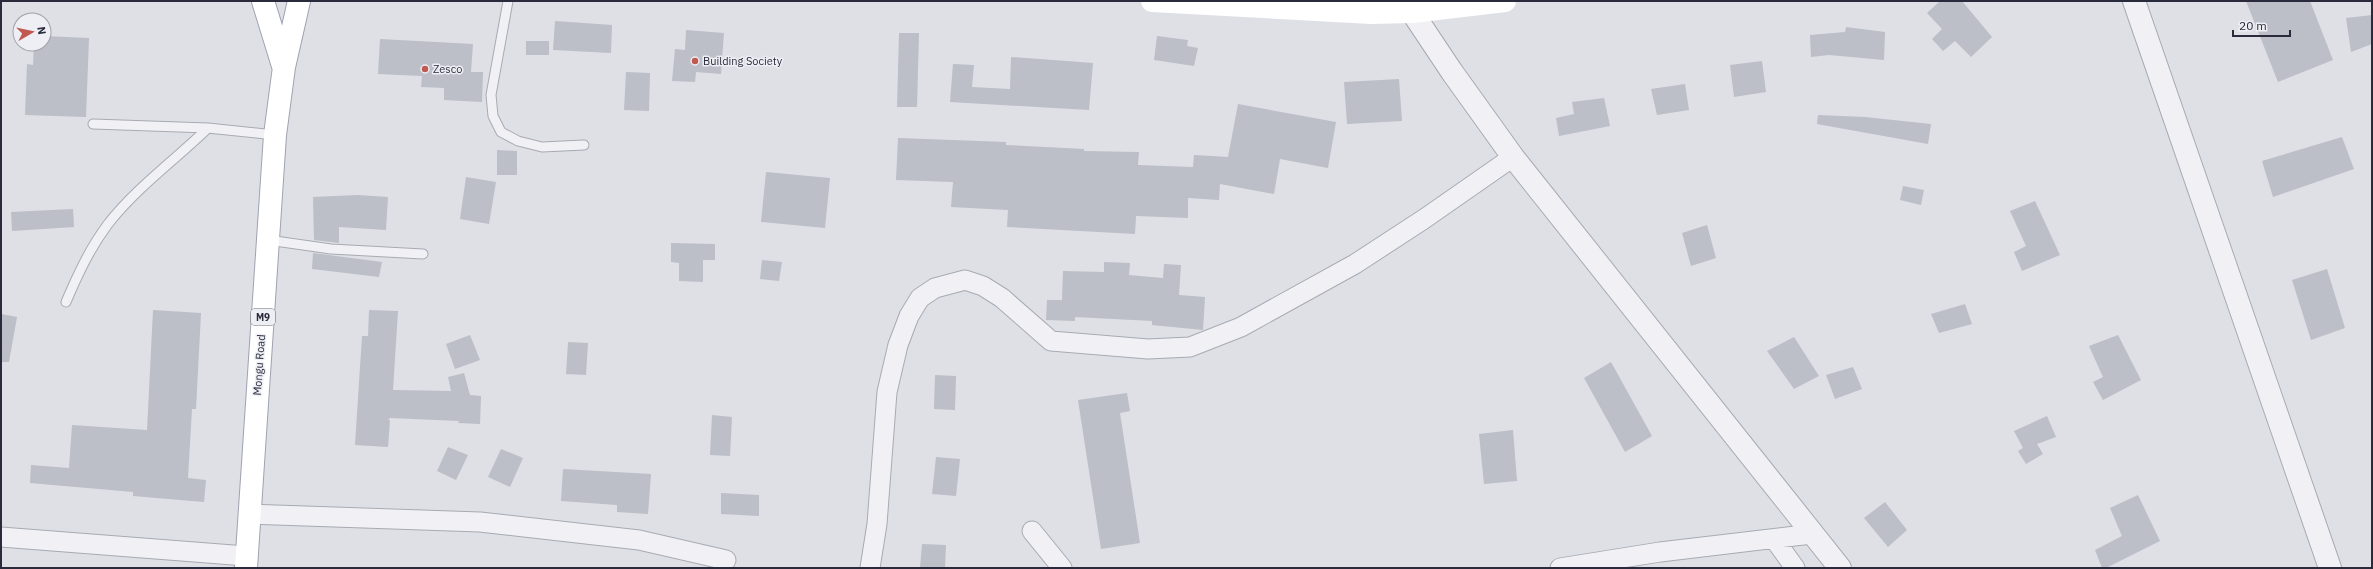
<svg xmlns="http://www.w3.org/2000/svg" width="2373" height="569" viewBox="0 0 2373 569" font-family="'IBM Plex Sans',sans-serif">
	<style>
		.building { fill: #bcbec8 }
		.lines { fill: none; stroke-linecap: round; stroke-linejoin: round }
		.service-casing { stroke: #a8aab3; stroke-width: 11 }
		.minor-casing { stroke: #a8aab3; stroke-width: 21 }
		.tertiary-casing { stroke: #a8aab3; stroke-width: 24 }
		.primary-casing { stroke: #9fa2b1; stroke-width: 24 }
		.service { stroke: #f1f1f5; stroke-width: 9 }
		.minor { stroke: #f1f1f5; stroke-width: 19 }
		.tertiary { stroke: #f1f1f5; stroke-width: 22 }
		.secondary { stroke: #fff; stroke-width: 22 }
		.primary { stroke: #fff; stroke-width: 22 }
		.poi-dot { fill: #c0594f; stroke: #eeeff4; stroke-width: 1.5 }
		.labels { text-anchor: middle; stroke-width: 3; stroke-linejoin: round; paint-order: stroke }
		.shield { fill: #eeeff4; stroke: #646673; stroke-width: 1 }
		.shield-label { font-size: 10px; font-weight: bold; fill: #292b3c }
		.poi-label { font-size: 11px; fill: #292b3c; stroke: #eeeff4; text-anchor: start }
		.street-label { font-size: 11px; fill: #292b3c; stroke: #eeeff4 }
	</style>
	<rect width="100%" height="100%" fill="#dee0e6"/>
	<path class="building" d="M1940 1H1962L1992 37 1971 57 1955 41 1943 51 1932 39 1942 29 1927 13Z
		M2246 1H2310L2333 60 2278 82Z
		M2372 15V44L2351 52 2346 18Z
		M555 21 612 25 611 53 553 50Z
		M1846 27 1885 32 1884 60 1829 55 1811 57 1810 35 1845 32Z
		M686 30 724 33 721 74 696 72 695 82 672 81 675 49 685 50Z
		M899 33H919L917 107H897Z
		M44 36 89 38 86 117 25 115 27 64 33 65 34 44H44Z
		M1157 36 1188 40 1187 46 1198 48 1194 66 1154 60Z
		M380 39 473 44 471 72H483L482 102 444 100V88L421 87 422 76 378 74Z
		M526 41H549V55H526Z
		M1011 57 1093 63 1089 110 950 102 953 64 974 65 972 87 1010 89Z
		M1762 61 1766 92 1734 97 1730 65Z
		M626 72 650 73 649 111 624 110Z
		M1399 79 1402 121 1347 124 1344 82Z
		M1685 84 1689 110 1657 115 1651 89Z
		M1604 98 1610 126 1559 136 1556 118 1574 114 1572 102Z
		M1238 104 1336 122 1328 168 1280 159 1274 194 1220 184 1219 200 1188 198V218L1136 216 1135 234 1007 227 1008 210 951 207 953 182 896 180 898 138 1006 142V145L1084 149V151L1139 152 1138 165 1193 167 1194 155 1228 157Z
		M1818 115 1865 117 1931 124 1928 144 1817 124Z
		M2342 137 2354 169 2273 197 2262 161Z
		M497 150 517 151V175H497Z
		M766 172 830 178 825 228 761 222Z
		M466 177 496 182 489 224 460 219Z
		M1903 186 1924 190 1921 205 1900 200Z
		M358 195 388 197 386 230 339 227V243L314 240 313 197Z
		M2035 201 2060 255 2022 271 2014 252 2026 246 2010 211Z
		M73 209 74 227 12 231 11 212Z
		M1707 225 1716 258 1691 266 1682 233Z
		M671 243 715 244V260H703V282L679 281V263L671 262Z
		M313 253 382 262 379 277 312 269Z
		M762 260 782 262 779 281 760 279Z
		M1104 262 1130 263 1129 275 1163 278 1164 264 1181 265 1179 295 1205 297 1203 330 1152 325V321L1075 317V321L1046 320 1047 300H1062L1063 271 1104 272Z
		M2327 269 2345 328 2311 340 2292 280Z
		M1965 304 1972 324 1939 333 1931 314Z
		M153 310 201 313 196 409H192L188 478 206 480 204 502 133 496V492L30 483 31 465 69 468 72 425 147 430Z
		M369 310 398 311 393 390 451 391 448 377 464 373 470 395 481 396 480 424 458 423 459 421 390 418 388 420H390L388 447 355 445 362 336H368Z
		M1 314 17 317 9 362H1Z
		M470 335 480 360 455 369 446 344Z
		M2118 335 2141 380 2103 400 2093 382 2103 377 2089 346Z
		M1794 337 1819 376 1794 389 1767 351Z
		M568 342 588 343 586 375 566 374Z
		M1611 362 1652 436 1625 452 1584 378Z
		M1853 367 1862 389 1835 399 1826 375Z
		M935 375 956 376 955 410 934 409Z
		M1127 393 1130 411 1120 413 1140 543 1101 549 1078 400Z
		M712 415 732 417 730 456 710 455Z
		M2047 416 2056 437 2037 444 2043 454 2026 464 2018 451 2023 448 2014 431Z
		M1513 430 1517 481 1484 484 1479 434Z
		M448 447 468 455 456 480 437 471Z
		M501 449 523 458 510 487 488 477Z
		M936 457 960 459 956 496 932 494Z
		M563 469 651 474 648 514 617 512V505L561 501Z
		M721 493 759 495V516L721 514Z
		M2138 495 2160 541 2106 568H2102L2095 550 2122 536 2110 508Z
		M1885 502 1907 530 1888 547 1864 518Z
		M922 544 946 545 945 568H920Z"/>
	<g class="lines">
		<g class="service-casing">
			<path id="service" d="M508 1 491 95 493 116 501 132 518 141 542 147 584 145
				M93 124 208 128 275 135
				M268 240 331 249 423 254
				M66 302C78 274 90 248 108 224 136 188 175 160 208 128"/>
		</g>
		<g class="minor-casing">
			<path id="minor" d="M249 514 480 522 639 540 726 560
				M1032 531 1062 568
				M1 537 246 556
				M1775 540 1795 568
				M870 568 877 524 887 392 898 345 909 316 920 298 935 288 965 280 983 286 1002 298 1051 341 1148 349 1190 347 1241 327 1355 264 1424 219 1513 157
				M1560 568 1660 552 1812 534"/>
		</g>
		<g class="tertiary-casing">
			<path id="tertiary" d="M2134 1 2330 568
				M1412 12 1452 72 1513 157 1840 568"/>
		</g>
		<g class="primary-casing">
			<path id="primary" d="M263 1 283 66
				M246 568 275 135 284 67 299 1"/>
		</g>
		<use href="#service" class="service"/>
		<use href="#minor" class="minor"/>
		<use href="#tertiary" class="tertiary"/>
		<path class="secondary" d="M1152 1 1371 13 1412 12 1505 1"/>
		<use href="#primary" class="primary"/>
	</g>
	<g class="poi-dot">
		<circle cx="695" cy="61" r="4"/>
		<circle cx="425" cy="69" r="4"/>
	</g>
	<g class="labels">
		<rect class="shield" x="251" y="309" width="24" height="16" rx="3"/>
		<g class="shield-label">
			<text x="263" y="321">M9</text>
		</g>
		<g class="poi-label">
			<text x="703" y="65">Building Society</text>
			<text x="433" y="73">Zesco</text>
		</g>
		<g class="street-label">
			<text transform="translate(259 365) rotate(-86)" y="4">Mongu Road</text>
		</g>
	</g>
	<rect width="2373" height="569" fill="none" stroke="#292b3c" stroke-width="4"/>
	<g transform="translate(32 32) rotate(81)"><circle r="19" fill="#eeeff4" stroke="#9fa1aa"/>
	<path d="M0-3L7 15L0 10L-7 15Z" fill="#c0594f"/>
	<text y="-6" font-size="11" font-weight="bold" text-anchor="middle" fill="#292b3c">N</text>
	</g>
	<path d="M2233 30v6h57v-6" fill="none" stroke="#292b3c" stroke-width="2"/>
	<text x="2239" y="30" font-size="12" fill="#292b3c" stroke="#eeeff4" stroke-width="3" paint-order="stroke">20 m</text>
</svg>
